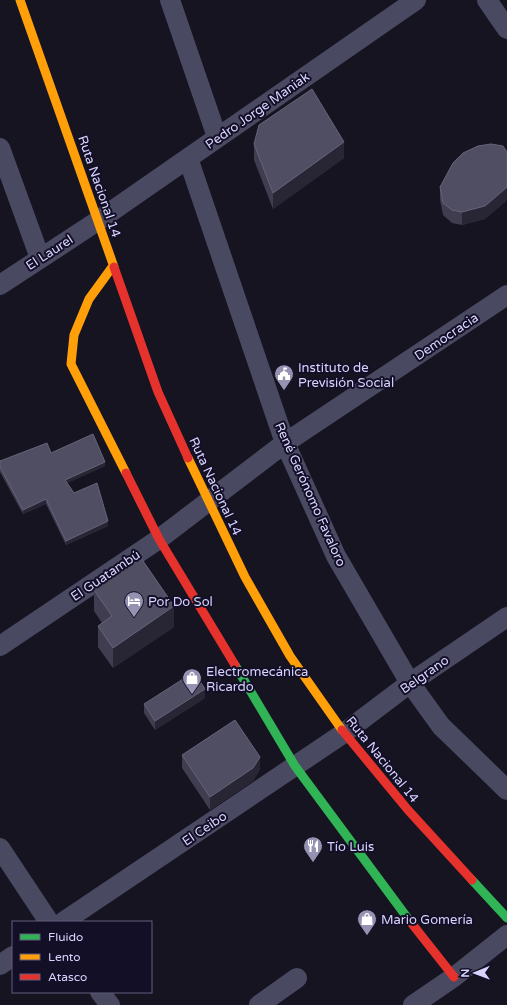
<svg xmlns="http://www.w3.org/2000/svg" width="507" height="1005" viewBox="0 0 507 1005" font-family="'Varela Round',sans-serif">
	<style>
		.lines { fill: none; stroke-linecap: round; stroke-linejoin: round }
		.street { stroke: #4a4962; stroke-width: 20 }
		.fast { stroke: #30b455; stroke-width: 9 }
		.slow { stroke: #ff9f0a; stroke-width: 9 }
		.jam { stroke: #e5322d; stroke-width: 9 }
		.wall { fill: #403d50 }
		.shaded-wall { fill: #282635 }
		.building { fill: #504e63; stroke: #66637b }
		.labels { text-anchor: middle; stroke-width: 4; stroke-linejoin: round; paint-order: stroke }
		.street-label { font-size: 13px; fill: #d9d4ff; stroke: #130f26 }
		.poi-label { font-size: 13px; fill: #d9d4ff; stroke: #130f26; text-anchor: start }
	</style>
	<rect width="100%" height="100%" fill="#161421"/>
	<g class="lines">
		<path class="street" d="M170 0 217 137
			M487 0 507 29
			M0 148 40 258
			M188 158 285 443 336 556 410 683 441 726 507 790
			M0 285 99 220 416 0
			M0 646 159 539 285 443 507 295
			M0 848 49 922
			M63 922 344 733 410 683 507 617
			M0 965 13 956
			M100 992 110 1005
			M259 1005 297 978
			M413 1005 454 977 507 935"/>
		<path class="fast" d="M235 665 295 766 409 920
			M472 880 507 918"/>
		<path class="slow" d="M20 0 114 267
			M113 266 89 299 74 335 71 364 126 473
			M188 458 245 577 290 656 342 730"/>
		<path class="jam" d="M114 267 158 392 188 458
			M126 473 159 539 235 665
			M342 730 408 810 472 880
			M409 920 454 977"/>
	</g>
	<path class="wall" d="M254 144 344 158 273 209 254 160Z
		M440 187 506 201 485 219 462 225 452 223 443 215 440 200Z
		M51 453 105 466 67 483 74 493 108 526 66 545 46 504 23 514 0 472V461Z
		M94 590 174 627 113 668 98 647V626L102 623 94 611Z
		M205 698 155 730 144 713V704Z
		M182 755 260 769 253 781 210 810 182 768Z"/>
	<path class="shaded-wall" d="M344 142V158L273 209V193Z
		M507 186V198L506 201 485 219 462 225V212Z
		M105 462V466L65 484V480Z
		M46 499V504L23 514V510Z
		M108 521V526L66 545V541Z
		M174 606V627L113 668V648Z
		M205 689V698L155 730V721Z
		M260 757V769L253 781 210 810V797Z"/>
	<path class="building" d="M312 89 344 142 273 193 254 144 259 125Z
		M491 144 503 146 507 152V186L506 188 485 206 462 212 452 210 443 203 440 187 453 163 463 153 478 146Z
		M93 434 105 462 65 480 74 493 97 483 108 521 66 541 46 499 23 510 0 467V461L47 443 51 453Z
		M141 558 174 606 113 648 98 626 112 616 94 590Z
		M194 672 205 689 155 721 144 704Z
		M235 720 260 757 253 768 210 797 182 755Z"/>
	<defs>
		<g id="civic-pin" transform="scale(1)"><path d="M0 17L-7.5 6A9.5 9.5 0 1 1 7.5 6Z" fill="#9591b1" stroke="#130f26"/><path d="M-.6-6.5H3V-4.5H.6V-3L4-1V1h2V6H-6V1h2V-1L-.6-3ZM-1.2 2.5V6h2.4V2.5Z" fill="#fff"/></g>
		<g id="hotel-pin" transform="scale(1)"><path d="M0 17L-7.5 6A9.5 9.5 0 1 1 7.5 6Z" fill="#9591b1" stroke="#130f26"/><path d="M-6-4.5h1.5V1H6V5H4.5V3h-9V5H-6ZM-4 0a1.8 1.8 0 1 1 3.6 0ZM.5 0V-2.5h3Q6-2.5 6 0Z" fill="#fff"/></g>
		<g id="shop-pin" transform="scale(1)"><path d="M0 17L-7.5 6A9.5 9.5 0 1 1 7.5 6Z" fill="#9591b1" stroke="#130f26"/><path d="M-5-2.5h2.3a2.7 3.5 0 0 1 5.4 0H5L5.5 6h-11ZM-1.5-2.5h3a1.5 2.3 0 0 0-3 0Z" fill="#fff"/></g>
		<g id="restaurant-pin" transform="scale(1)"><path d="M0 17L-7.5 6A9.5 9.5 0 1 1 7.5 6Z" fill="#9591b1" stroke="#130f26"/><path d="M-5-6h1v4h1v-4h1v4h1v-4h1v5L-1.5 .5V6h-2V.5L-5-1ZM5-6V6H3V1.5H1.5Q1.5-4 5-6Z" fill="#fff"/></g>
	</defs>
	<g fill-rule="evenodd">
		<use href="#civic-pin" x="284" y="374"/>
		<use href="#hotel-pin" x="134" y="601"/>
		<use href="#shop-pin" x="192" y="678"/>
		<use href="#restaurant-pin" x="313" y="846"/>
		<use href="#shop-pin" x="367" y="919"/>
	</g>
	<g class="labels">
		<g class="street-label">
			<text transform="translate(257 110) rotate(-35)" y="5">Pedro Jorge Maniak</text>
			<text transform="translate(100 186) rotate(71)" y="5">Ruta Nacional 14</text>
			<text transform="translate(49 252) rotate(-33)" y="5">El Laurel</text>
			<text transform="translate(446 336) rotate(-34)" y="5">Democracia</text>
			<text transform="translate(216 486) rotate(65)" y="5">Ruta Nacional 14</text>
			<text transform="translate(311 494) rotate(66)" y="5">René Gerónomo Favaloro</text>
			<text transform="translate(105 575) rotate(-34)" y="5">El Guatambú</text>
			<text transform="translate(424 674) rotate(-35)" y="5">Belgrano</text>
			<text transform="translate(383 759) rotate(51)" y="5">Ruta Nacional 14</text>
			<text transform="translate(204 828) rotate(-34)" y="5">El Ceibo</text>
		</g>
		<g class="poi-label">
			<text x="298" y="372">Instituto de<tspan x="298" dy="15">Previsión Social</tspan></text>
			<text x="148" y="606">Por Do Sol</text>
			<text x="206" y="676">Electromecánica<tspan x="206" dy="15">Ricardo</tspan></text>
			<text x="327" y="851">Tío Luis</text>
			<text x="381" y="924">Mario Gomería</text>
		</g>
	</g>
	<rect x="12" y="921" width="140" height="72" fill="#130f26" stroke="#625e7d"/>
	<rect x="20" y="934" width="20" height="6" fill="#30b455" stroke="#625e7d"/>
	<text x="48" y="941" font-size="12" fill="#d9d4ff">Fluido</text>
	<rect x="20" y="954" width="20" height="6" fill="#ff9f0a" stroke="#625e7d"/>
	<text x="48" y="961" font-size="12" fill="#d9d4ff">Lento</text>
	<rect x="20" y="974" width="20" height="6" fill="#e5322d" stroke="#625e7d"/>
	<text x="48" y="981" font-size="12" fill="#d9d4ff">Atasco</text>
	<g transform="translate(475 973) rotate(269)" stroke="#130f26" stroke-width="3" paint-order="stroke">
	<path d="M0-3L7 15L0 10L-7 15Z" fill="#d9d4ff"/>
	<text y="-6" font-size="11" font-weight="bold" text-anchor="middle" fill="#d9d4ff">N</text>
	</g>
</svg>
